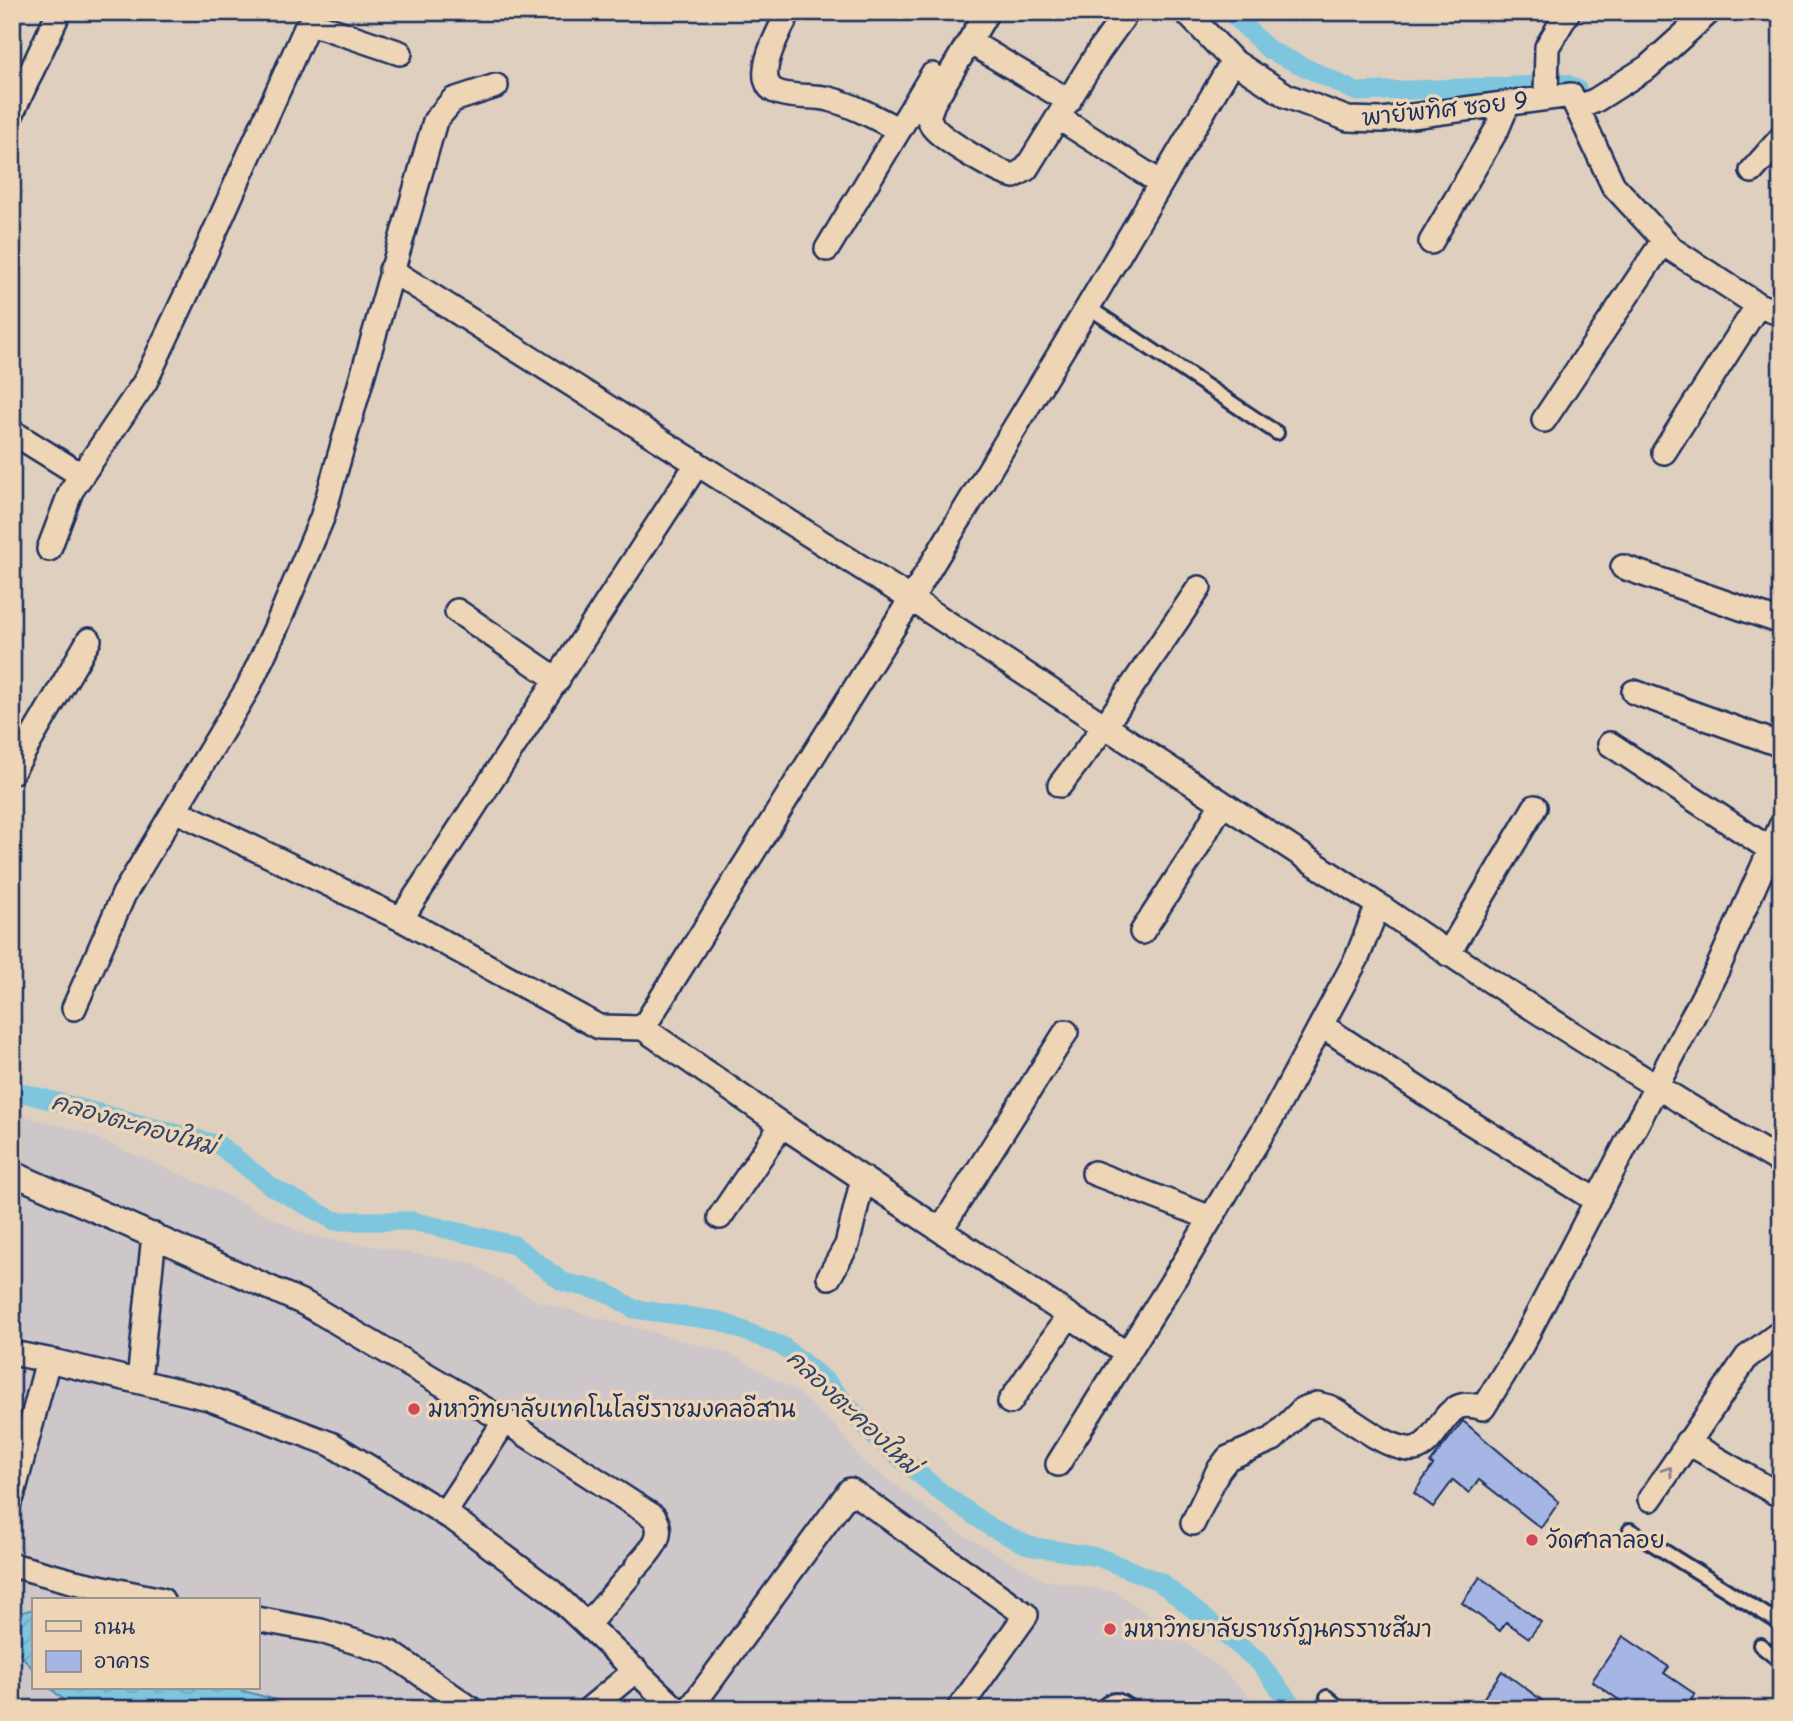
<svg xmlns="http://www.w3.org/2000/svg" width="1793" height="1721" viewBox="0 0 1793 1721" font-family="'Playpen Sans','Playpen Sans Thai',sans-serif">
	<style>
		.built { fill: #cec7ca; fill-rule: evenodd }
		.water { fill: url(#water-waves); stroke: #568aab; stroke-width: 2 }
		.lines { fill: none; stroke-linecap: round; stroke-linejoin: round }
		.canal { stroke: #7ec6de; stroke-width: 19 }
		.building { fill: #a5b5e4; stroke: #1b2f5e; stroke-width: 2 }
		.lane-casing { stroke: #1b2f5e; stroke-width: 18 }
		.street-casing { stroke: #1b2f5e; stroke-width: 28 }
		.lane { stroke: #eed5b6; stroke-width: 12 }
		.street { stroke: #eed5b6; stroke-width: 23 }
		.oneway { stroke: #84828a }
		.poi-dot { fill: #d1495b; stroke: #eed5b6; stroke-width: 2.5 }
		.labels { text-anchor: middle; stroke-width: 7; stroke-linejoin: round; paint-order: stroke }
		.street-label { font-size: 23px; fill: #1b2f5e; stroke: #eed5b6 }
		.poi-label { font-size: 23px; fill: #1b2f5e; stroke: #eed5b6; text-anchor: start }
		.water-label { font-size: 24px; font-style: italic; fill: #2a4671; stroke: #eed5b6 }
	</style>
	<defs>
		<pattern id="water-waves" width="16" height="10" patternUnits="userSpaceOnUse" patternTransform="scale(1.75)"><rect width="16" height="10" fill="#7ec6de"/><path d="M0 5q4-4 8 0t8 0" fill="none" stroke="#6caac1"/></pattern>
	</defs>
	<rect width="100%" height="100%" fill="#dfcfbf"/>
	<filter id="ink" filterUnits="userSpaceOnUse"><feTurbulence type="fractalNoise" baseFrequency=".0143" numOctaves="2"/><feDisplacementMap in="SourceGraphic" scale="14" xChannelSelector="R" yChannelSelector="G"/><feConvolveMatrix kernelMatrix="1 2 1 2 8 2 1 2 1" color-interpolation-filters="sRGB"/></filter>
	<g filter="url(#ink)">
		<path class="built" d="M12 1113 80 1131 216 1190 307 1235 471 1263 537 1301 729 1353 799 1393 834 1425 863 1461 961 1534 1045 1580 1117 1592 1218 1666 1263 1709H12ZM33 1600H257V1688H33Z"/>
		<path class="water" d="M33 1609V1669L14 1647 23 1612Z
			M50 1688H233L309 1709H74Z"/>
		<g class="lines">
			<path class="canal" d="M1230 12 1269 50 1357 92 1541 85
				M1557 83 1567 84 1577 89 1580 97
				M12 1090 219 1145 272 1187 335 1221H412L514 1245 563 1282 606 1292 634 1309 720 1321 782 1346 828 1383 875 1437 942 1493 992 1528 1029 1546 1098 1557 1160 1582 1259 1662 1295 1709"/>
		</g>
		<path class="building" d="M1463 1421 1559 1502 1541 1528 1479 1480 1469 1493 1453 1480 1433 1507 1414 1493 1433 1465 1430 1463Z
			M1480 1577 1541 1622 1529 1638 1506 1622 1500 1631 1462 1603Z
			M1623 1636 1669 1667 1664 1673 1695 1694 1685 1709H1632L1592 1681Z
			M1502 1671 1554 1709H1476Z"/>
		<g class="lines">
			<g class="lane-casing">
				<path id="lane" d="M1088 307 1277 433
					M1630 1530 1778 1622
					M1760 1645 1781 1662
					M1327 1697 1341 1709
					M1101 1709C1112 1696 1119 1698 1131 1709"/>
			</g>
			<g class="street-casing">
				<path id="street" d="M789 12C780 29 747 85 780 93 796 98 813 95 829 99 853 105 876 118 899 130
					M987 12 933 103 928 117C930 120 931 124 933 127 943 140 998 173 1014 176L1026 169 1099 51 1127 12
					M1186 12 1233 61 1287 96 1348 119 1382 120 1571 95 1613 185 1673 250 1758 305 1781 314
					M970 42 1069 101
					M1546 98 1547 47 1568 12
					M1578 108 1596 100 1648 67 1709 12
					M12 113 59 12
					M1059 118 1161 183
					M1752 171 1781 138
					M1431 242 1497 129 1508 103
					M827 249 932 75
					M391 270 911 599 1378 905C1509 996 1644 1080 1781 1162
					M1544 420 1664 240
					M12 432 81 475
					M1664 452 1758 305
					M49 549 71 491 145 382 195 276 306 28 311 25 323 27 400 53
					M1623 567 1781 622
					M457 611 558 680
					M1634 692 1781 745
					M1610 744 1771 850
					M12 772 89 640
					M1060 785 1105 726 1199 588
					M175 810 401 919 599 1027 643 1028 782 1125 1127 1354
					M401 919 697 464
					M1142 932 1193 854 1222 803
					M1448 954 1535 807
					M74 1008 124 894 248 688 275 630 322 518 435 121 453 100 496 86
					M1321 1025 1455 1113 1597 1201
					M643 1028 911 599 1088 307 1233 61
					M12 1173 306 1304 505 1421 654 1517C667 1536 649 1552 637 1566
					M1094 1173 1211 1218
					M720 1217 782 1125
					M941 1229 1066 1032
					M829 1277 847 1245 863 1178
					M12 1353 48 1360
					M139 1381 154 1235
					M1010 1402 1069 1315
					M1687 1442 1781 1496
					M1058 1464 1184 1263 1273 1115 1357 958 1378 905
					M12 1497 48 1360 208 1398 331 1444 455 1520 551 1591 676 1709
					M1650 1499 1747 1357 1781 1332
					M444 1514 505 1421
					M1193 1523 1218 1471 1228 1458 1273 1439 1303 1409 1317 1404 1329 1407C1354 1420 1379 1444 1407 1449 1434 1453 1439 1412 1461 1406 1468 1404 1476 1406 1483 1408L1520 1348 1717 970 1781 826
					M12 1565 75 1582 162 1600
					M257 1619 321 1631 391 1653 471 1709
					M587 1625 629 1576
					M589 1709 636 1670
					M690 1709 850 1490 1026 1615 959 1709"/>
			</g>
			<use href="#lane" class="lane"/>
			<use href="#street" class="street"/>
		</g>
		<defs><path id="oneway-chevron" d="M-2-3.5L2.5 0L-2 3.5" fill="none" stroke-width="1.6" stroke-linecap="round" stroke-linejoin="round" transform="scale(1.75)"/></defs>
		<use class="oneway" href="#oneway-chevron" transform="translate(1668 1471) rotate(-56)"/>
	</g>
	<g class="poi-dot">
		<circle cx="414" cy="1409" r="7"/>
		<circle cx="1532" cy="1540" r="7"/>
		<circle cx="1110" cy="1629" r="7"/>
	</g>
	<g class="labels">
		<g class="street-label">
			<text transform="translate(1445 109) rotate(-6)" y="8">พายัพทิศ ซอย 9</text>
		</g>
		<g class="poi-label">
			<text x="428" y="1417">มหาวิทยาลัยเทคโนโลยีราชมงคลอีสาน</text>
			<text x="1546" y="1548">วัดศาลาลอย</text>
			<text x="1124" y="1637">มหาวิทยาลัยราชภัฏนครราชสีมา</text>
		</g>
		<g class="water-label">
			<text transform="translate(134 1124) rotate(16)" y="8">คลองตะคองใหม่</text>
			<text transform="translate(853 1412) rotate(43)" y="8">คลองตะคองใหม่</text>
		</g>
	</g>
	<rect width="1793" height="1721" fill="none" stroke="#eed5b6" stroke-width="42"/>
	<rect x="21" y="21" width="1751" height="1679" fill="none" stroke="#1b2f5e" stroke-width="2.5" filter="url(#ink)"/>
	<rect x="32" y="1598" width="228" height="91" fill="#eed5b6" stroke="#9a9393" stroke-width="2"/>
	<rect x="46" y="1621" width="35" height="10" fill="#eed5b6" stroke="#9a9393" stroke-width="2"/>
	<text x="94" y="1634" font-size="21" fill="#1b2f5e">ถนน</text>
	<rect x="46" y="1651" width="35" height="21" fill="#a5b5e4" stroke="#9a9393" stroke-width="2"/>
	<text x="94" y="1668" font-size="21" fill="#1b2f5e">อาคาร</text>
</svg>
